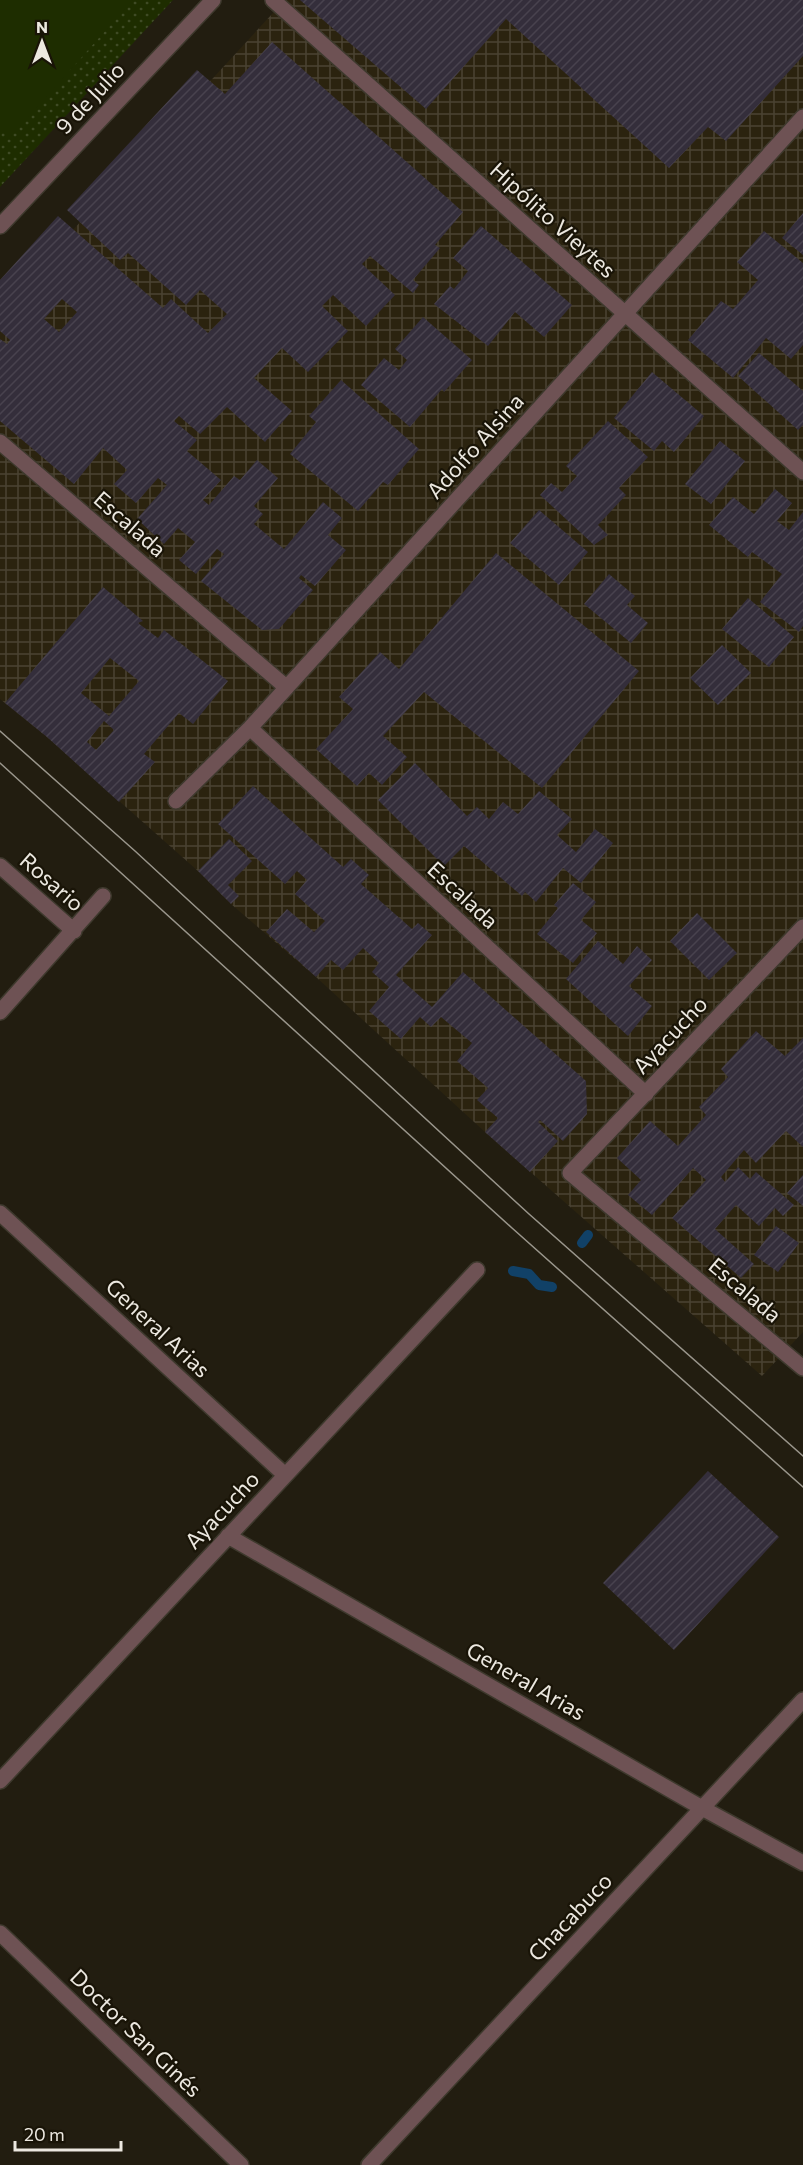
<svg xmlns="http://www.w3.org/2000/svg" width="803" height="2165" viewBox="0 0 803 2165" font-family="Commissioner,sans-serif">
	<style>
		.industrial { fill: url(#industrial-grid) }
		.park { fill: url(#park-dots) }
		.pitch { fill: #1e2d00 }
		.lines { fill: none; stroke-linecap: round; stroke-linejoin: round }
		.stream { stroke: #114167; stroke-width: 10 }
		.building { fill: url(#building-hatch); fill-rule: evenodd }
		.minor-casing { stroke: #3e392d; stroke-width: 18 }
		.minor { stroke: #6e5254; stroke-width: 15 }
		.tram { stroke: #9a968c; stroke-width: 1.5 }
		.labels { text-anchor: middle; stroke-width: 4.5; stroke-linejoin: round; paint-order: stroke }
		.street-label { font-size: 22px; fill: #ece8e0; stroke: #191407 }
	</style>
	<defs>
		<pattern id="industrial-grid" width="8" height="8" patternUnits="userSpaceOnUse" patternTransform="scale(1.5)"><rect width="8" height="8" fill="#2b230f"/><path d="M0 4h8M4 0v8" fill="none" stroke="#4a4332"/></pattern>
		<pattern id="park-dots" width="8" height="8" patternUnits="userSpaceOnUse" patternTransform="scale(1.5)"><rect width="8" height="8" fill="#1e2d00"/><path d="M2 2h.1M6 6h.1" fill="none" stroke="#3f4b25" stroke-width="1.8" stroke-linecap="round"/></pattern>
		<pattern id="building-hatch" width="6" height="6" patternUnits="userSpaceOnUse" patternTransform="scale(1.5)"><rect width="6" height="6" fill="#342e3b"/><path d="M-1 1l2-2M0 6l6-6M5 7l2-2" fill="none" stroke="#48424e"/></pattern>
	</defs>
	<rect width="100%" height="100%" fill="#221d10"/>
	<path class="industrial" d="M285 0H803V1332L762 1376 485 1132 316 977 231 904 198 871 47 737 0 699V309Z"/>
	<path class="park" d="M0 0H173L0 187Z"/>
	<path class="pitch" d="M0 0H133L11 136 0 126Z"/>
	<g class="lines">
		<path class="stream" d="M582 1243 588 1235
			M513 1271 529 1274 539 1285 552 1287"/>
	</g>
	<path class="building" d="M300 0H803V56L726 141 708 127 669 168 506 19 426 109Z
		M272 42 463 212 435 245 440 248 413 280 419 285 413 293 370 256 362 264 395 295 366 326 333 295 322 306 348 331 308 372 282 348 254 378 292 411 265 442 227 407 200 434 179 416 174 421 197 440 187 451 221 480 203 500 209 505 234 476 240 480 257 460 278 478 254 506 263 514 254 524 284 549 323 502 342 518 328 535 346 550 315 586 301 575 299 578 313 590 279 629 262 630 201 581 224 554 217 549 196 574 179 560 195 542 178 528 164 544 137 519 167 485 158 478 136 503 114 484 127 470 103 448 74 484 0 421V339L7 344 10 340 0 331V280L58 216 163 308 171 299 208 333 227 314 200 290 186 305 128 253 120 260 67 210 197 70 225 94ZM62 299 77 312 59 332 44 319Z
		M803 213V255L782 238Z
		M481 226 572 305 544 337 515 312 488 346 434 304 450 286 454 289 468 271 453 258Z
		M764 231 803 263V345L791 359 766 338 733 378 688 340 721 301 733 309 758 280 737 262Z
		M423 317 472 360 444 392 442 389 410 427 361 385 384 358 399 370 407 360 395 349Z
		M759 353 803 391V425L798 430 738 376Z
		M652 372 704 416 674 452 662 441 654 451 614 418Z
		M341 380 419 449 388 485 383 482 358 511 290 454 316 422 309 416Z
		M608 421 648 457 619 488 626 495 598 525 608 535 594 545 540 495 551 483 562 492 577 476 566 466Z
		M720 441 745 461 711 504 685 484Z
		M775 489 792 503 777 521 789 530 803 512V626L799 632 760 602 782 574 752 552 748 557 709 525 733 497 754 514Z
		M539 510 588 552 559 585 510 543Z
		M496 553 639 671 542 788 424 692 383 736 407 757 382 785 369 773 357 786 316 749 353 709 339 697 380 652 399 669Z
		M609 574 635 596 627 605 648 623 631 643 584 604Z
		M103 587 143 621 138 623 158 638 164 630 228 681 193 724 179 713 144 754 155 762 119 802 47 737 5 703ZM110 658 139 681 109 716 81 693ZM104 721 114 730 96 750 87 742Z
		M748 598 794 637 769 667 722 629Z
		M722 645 751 673 718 705 690 678Z
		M415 763 467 816 477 807 489 819 503 802 518 814 539 791 572 819 557 835 576 852 595 829 613 843 581 883 563 868 536 902 525 892 522 896 464 846 444 866 378 800Z
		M253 786 343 867 351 859 369 875 361 884 412 929 418 923 432 935 396 975 432 1007 463 972 586 1081 587 1114 563 1141 540 1120 538 1122 558 1141 530 1172 485 1132 498 1118 477 1100 488 1088 457 1061 472 1043 441 1017 431 1027 420 1017 401 1039 369 1011 389 987 372 972 379 963 363 948 343 970 331 960 316 977 266 932 287 909 314 932 325 921 295 894 307 880 297 871 285 884 218 824Z
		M229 839 252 861 228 885 239 896 231 904 198 871Z
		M573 883 596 902 581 920 597 933 573 963 537 934 558 908 554 905Z
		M697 913 737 953 709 980 670 941Z
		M598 941 623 964 637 946 652 960 629 986 652 1006 628 1036 566 979Z
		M756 1031 785 1056 803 1038V1147L786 1131 756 1163 744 1150 721 1177 725 1182 738 1167 750 1179 756 1172 794 1205 783 1216 775 1208 759 1226 736 1205 715 1229 754 1264 741 1278 672 1218 706 1180 693 1168 652 1215 628 1195 641 1180 617 1158 650 1121 678 1146 706 1115 699 1107 728 1077 721 1069Z
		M803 1175V1206L787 1193Z
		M776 1226 799 1243 778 1272 754 1255Z
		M708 1471 779 1537 674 1650 603 1583Z"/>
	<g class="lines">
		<g class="minor-casing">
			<path id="minor" d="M273 0 803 472
				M0 226 213 0
				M0 442 286 687
				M250 728 646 1094
				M176 801 250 728 803 117
				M0 866 74 931
				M803 927 570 1173 803 1368
				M0 1012 103 896
				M0 1213 285 1475
				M228 1536 702 1808 803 1863
				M0 1781 477 1270
				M0 1933 241 2165
				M369 2165 803 1700"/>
		</g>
		<use href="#minor" class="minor"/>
		<path class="tram" d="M0 731 135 851 529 1214 803 1456
			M0 763 512 1228 803 1487"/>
	</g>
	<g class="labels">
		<g class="street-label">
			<text transform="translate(90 98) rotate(-47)" y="8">9 de Julio</text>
			<text transform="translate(553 220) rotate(42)" y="8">Hipólito Vieytes</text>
			<text transform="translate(475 446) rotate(-48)" y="8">Adolfo Alsina</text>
			<text transform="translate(130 524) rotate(41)" y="8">Escalada</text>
			<text transform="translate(52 882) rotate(41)" y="8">Rosario</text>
			<text transform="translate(463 895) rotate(43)" y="8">Escalada</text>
			<text transform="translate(670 1035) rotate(-47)" y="8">Ayacucho</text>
			<text transform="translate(745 1290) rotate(40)" y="8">Escalada</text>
			<text transform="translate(158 1328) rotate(43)" y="8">General Arias</text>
			<text transform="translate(222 1510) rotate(-47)" y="8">Ayacucho</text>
			<text transform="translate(526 1681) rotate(30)" y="8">General Arias</text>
			<text transform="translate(570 1917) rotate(-47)" y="8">Chacabuco</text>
			<text transform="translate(136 2033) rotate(44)" y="8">Doctor San Ginés</text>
		</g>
	</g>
	<g transform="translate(42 42)" stroke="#191407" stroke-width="4.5" paint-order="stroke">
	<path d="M0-4.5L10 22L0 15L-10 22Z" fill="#ece8e0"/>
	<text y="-9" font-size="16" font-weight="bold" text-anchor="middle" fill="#ece8e0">N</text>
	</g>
	<path d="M15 2141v9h106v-9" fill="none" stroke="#ece8e0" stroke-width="3"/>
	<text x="24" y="2141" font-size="18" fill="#ece8e0" stroke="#191407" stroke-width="4.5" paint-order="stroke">20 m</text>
</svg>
